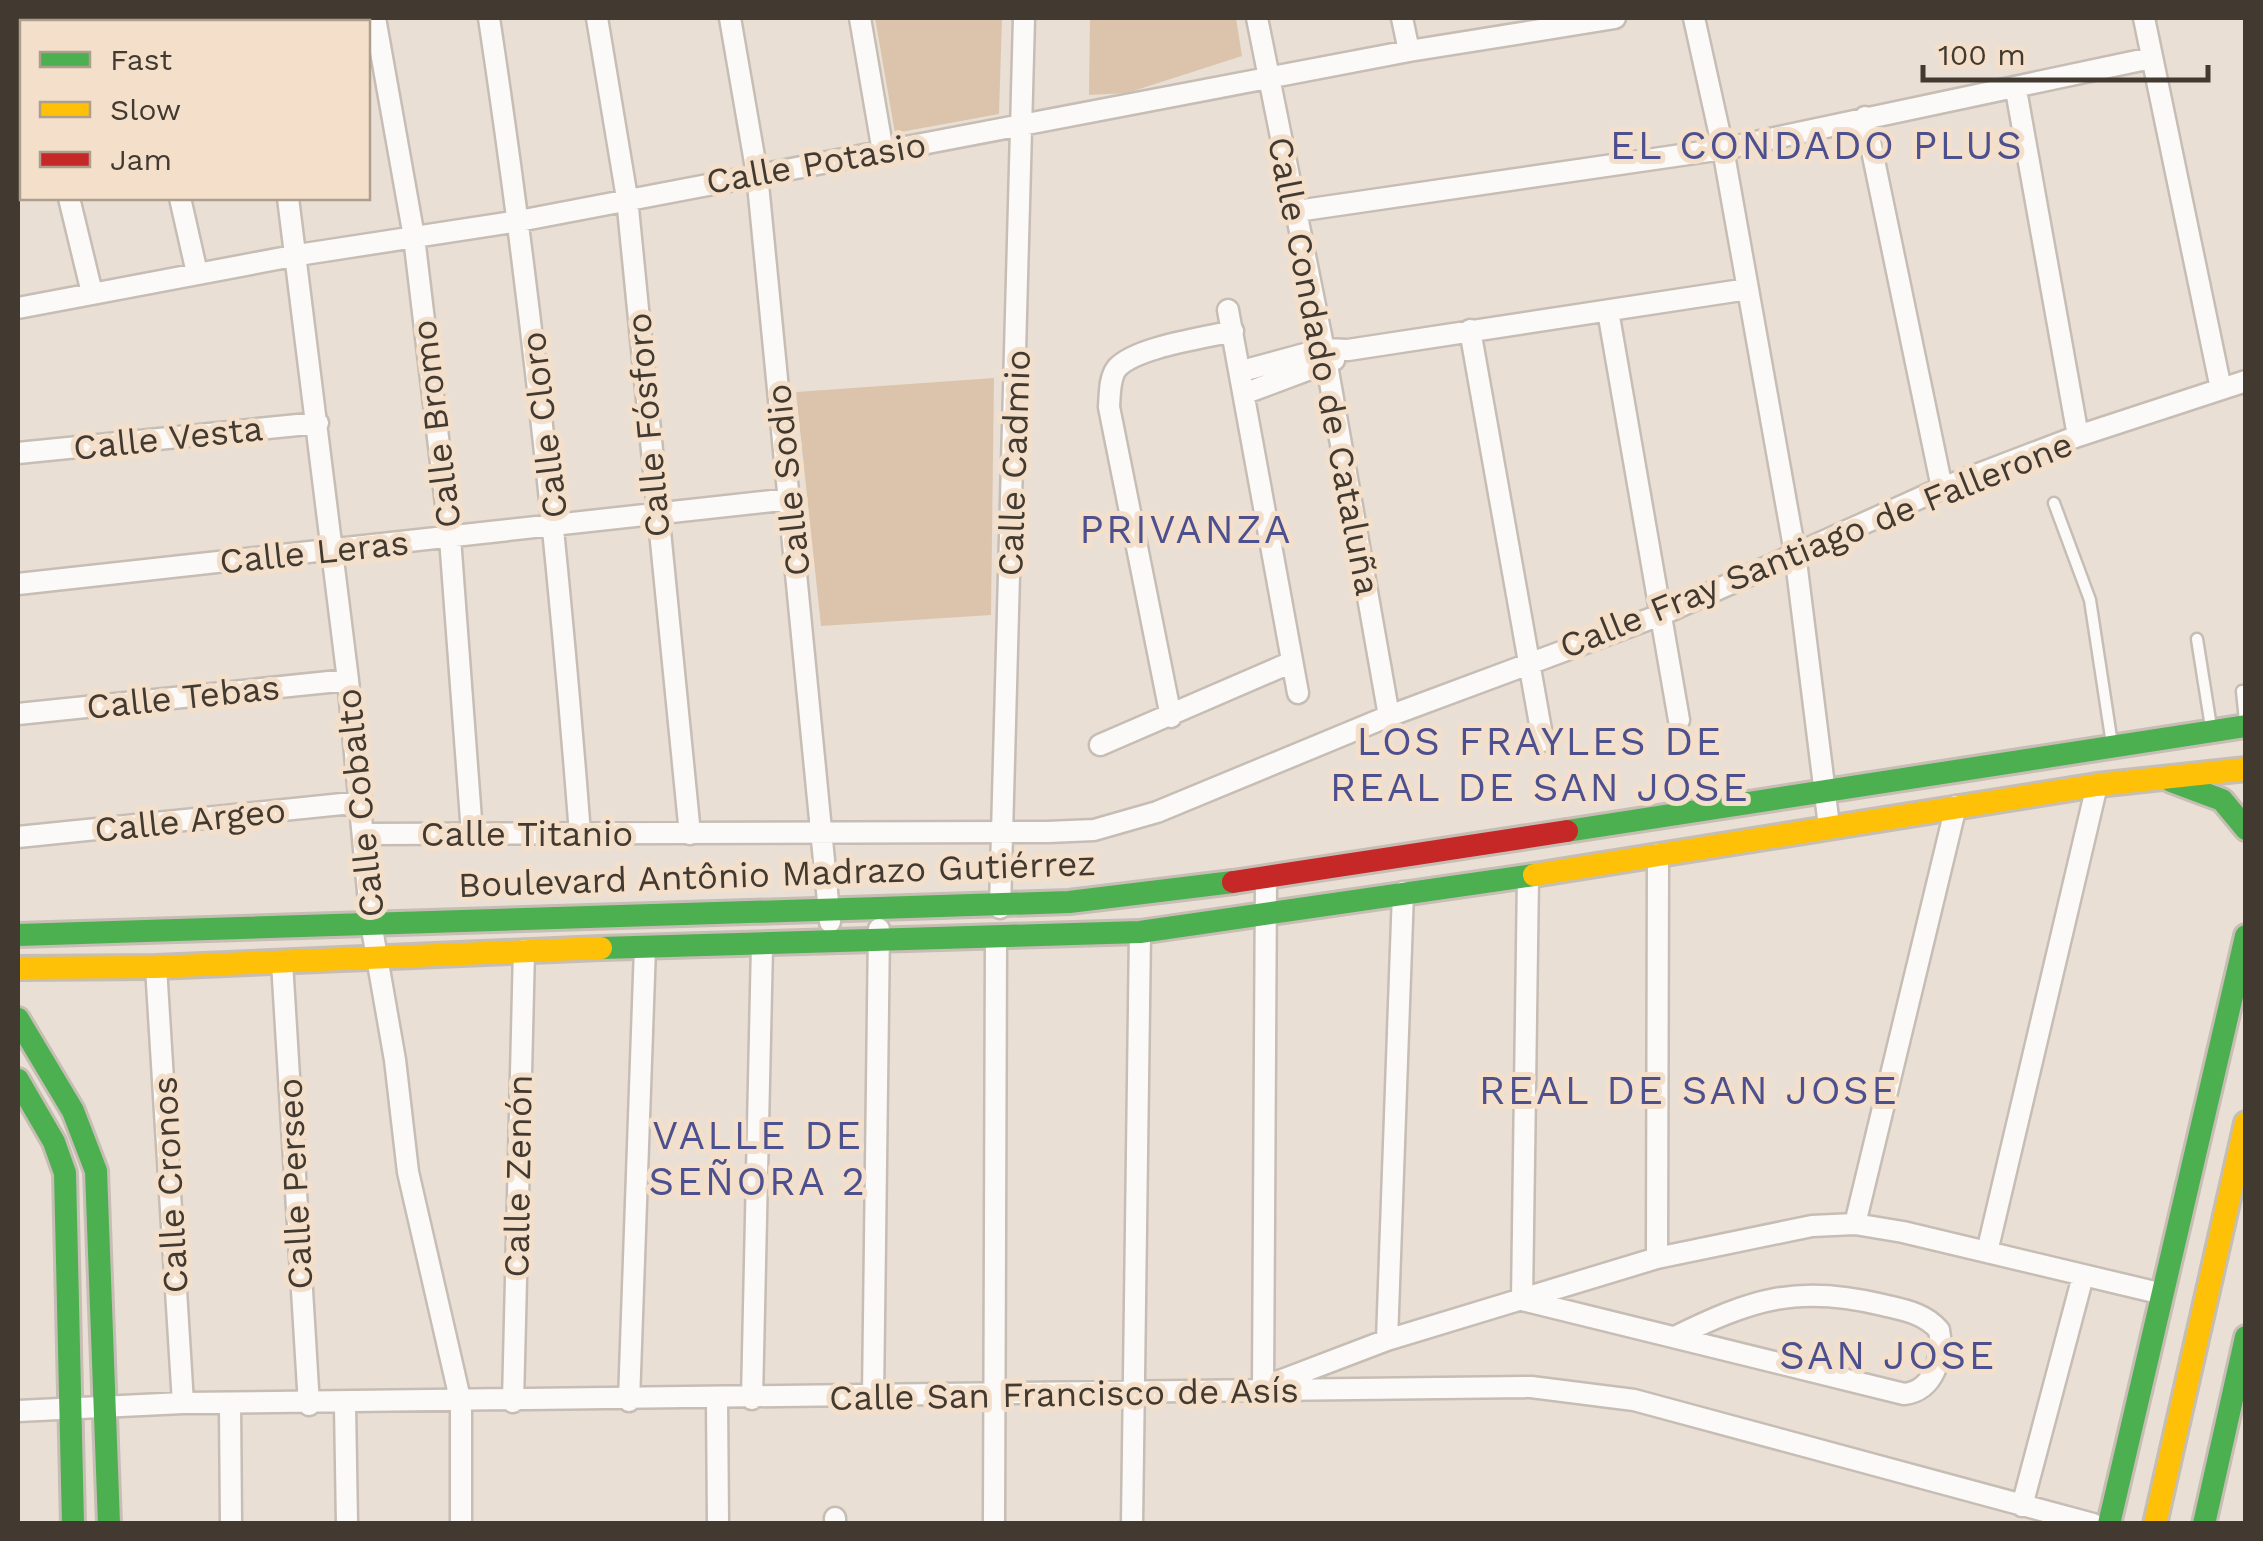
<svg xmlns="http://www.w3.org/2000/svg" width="2263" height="1541" viewBox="0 0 2263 1541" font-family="'Work Sans',sans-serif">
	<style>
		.green { fill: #dbc4ab }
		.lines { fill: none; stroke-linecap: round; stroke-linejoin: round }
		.lane-casing { stroke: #c6bdb4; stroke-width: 15 }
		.street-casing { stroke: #c6bdb4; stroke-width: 25 }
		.fast-casing { stroke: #c6bdb4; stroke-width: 28 }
		.slow-casing { stroke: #c6bdb4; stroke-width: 28 }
		.jam-casing { stroke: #c6bdb4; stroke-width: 28 }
		.path { stroke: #c6c1bd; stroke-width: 4; stroke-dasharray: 5 8; stroke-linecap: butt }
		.lane { stroke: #fcfaf9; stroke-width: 10 }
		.street { stroke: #fcfaf9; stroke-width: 20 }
		.fast { stroke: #4caf50; stroke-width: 22 }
		.slow { stroke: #ffc107; stroke-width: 22 }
		.jam { stroke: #c62828; stroke-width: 22 }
		.labels { text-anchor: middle; stroke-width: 10; stroke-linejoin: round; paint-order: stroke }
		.street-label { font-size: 35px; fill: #423a31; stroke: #f4e0ca }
		.quarter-label { font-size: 40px; letter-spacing: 2.5px; fill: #4d508e; stroke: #f4e0ca }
	</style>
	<rect width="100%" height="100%" fill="#eadfd4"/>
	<path class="green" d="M875 18H1002L999 114 895 133Z
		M1090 18H1236L1242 56 1127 93 1089 95Z
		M994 378 991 615 821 626 796 392Z"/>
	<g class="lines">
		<g class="lane-casing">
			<path id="lane" d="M2054 503 2090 600 2112 744
				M2197 639 2211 727
				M2245 721 2242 691H2246"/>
		</g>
		<g class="street-casing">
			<path id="street" d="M138 18 139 22
				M256 18V22
				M375 18 414 237 450 538 472 833
				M489 18C530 289 559 560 580 834
				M597 18 627 198 690 834
				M730 18 757 174 830 922
				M860 18 883 152
				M1257 18 1327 365 1389 716
				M1402 18 1409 51
				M1694 18 1723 149 1795 553 1829 826
				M2144 18 2221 389
				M2016 90 2078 436
				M1865 117 1942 488
				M69 198 92 293
				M180 198 197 273
				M288 198 348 680 371 923 395 1060 408 1172 461 1403V1524
				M1297 211 1723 149 2151 58
				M18 308 298 255 519 221 1409 51 1615 18
				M1228 310 1298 693
				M1608 311 1679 720
				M1470 330 1543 741
				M1242 371 1323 349 1348 350 1748 289
				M1246 393 1334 360
				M18 453 318 423
				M18 584 790 499
				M18 714 348 680
				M1171 717 1109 407C1110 395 1109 378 1117 368 1136 347 1204 338 1233 331
				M1100 745 1292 662
				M363 834 1048 832 1094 830 1157 812 1389 716 1663 614 1942 488 2078 436 2246 381
				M18 837 362 802
				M1528 876 1522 1300 1904 1394C1934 1391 1944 1356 1939 1330 1924 1313 1904 1310 1883 1305 1798 1284 1752 1299 1675 1337
				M1000 908 1024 18
				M282 962 309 1405
				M156 967 183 1403
				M1855 1224 1956 806
				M1987 1252 2097 785
				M1657 1258 1658 854
				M1387 1340 1403 892
				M1274 1383 1387 1340 1657 1258 1812 1226 1855 1224 1903 1232 2163 1294
				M1263 1388 1266 878
				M873 1397 879 929
				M717 1399 718 1524
				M752 1399 762 945
				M629 1401 645 947
				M513 1402 524 950
				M230 1405 231 1524
				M345 1405 347 1524
				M18 1411 183 1403 1531 1387 1634 1400 2093 1524
				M2022 1506 2083 1276
				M835 1518V1524
				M994 1524 996 938
				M1132 1524 1140 932"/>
		</g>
		<g class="fast-casing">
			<path id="fast" d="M2171 781 2222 800 2246 829
				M1567 831 2246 726
				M18 935 1069 902 1233 882
				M601 948 1140 932 1534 875
				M18 1019 73 1111 96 1171 109 1524
				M18 1080 54 1142 65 1173 73 1524
				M2109 1524 2246 936
				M2204 1524 2246 1337"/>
		</g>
		<g class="slow-casing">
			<path id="slow" d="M1534 875 2097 785 2246 769
				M18 968 156 967 601 948
				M2155 1524 2246 1123"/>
		</g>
		<g class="jam-casing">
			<path id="jam" d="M1233 882 1567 831"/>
		</g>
		<path class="path" d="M169 22 190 18
			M18 59 22 58"/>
		<use href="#lane" class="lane"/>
		<use href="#street" class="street"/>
		<use href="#fast" class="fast"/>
		<use href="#slow" class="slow"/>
		<use href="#jam" class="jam"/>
	</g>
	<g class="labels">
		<g class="street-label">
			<text transform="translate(816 163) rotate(-10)" y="12">Calle Potasio</text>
			<text transform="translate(1324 366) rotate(79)" y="12">Calle Condado de Cataluña</text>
			<text transform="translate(436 424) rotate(-97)" y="12">Calle Bromo</text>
			<text transform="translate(544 425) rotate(-97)" y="12">Calle Cloro</text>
			<text transform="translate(648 425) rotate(-95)" y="12">Calle Fósforo</text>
			<text transform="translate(168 438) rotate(-6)" y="12">Calle Vesta</text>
			<text transform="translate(1014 463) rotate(-88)" y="12">Calle Cadmio</text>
			<text transform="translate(788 480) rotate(-96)" y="12">Calle Sodio</text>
			<text transform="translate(1816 545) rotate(-22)" y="12">Calle Fray Santiago de Fallerone</text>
			<text transform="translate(314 552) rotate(-6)" y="12">Calle Leras</text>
			<text transform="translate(183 697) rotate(-6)" y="12">Calle Tebas</text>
			<text transform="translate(360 803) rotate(-96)" y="12">Calle Cobalto</text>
			<text transform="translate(190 820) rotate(-6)" y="12">Calle Argeo</text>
			<text x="527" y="846">Calle Titanio</text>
			<text transform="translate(777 874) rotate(-2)" y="12">Boulevard Antônio Madrazo Gutiérrez</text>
			<text transform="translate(518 1176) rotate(-89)" y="12">Calle Zenón</text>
			<text transform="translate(295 1184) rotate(-93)" y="12">Calle Perseo</text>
			<text transform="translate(170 1185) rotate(-93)" y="12">Calle Cronos</text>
			<text transform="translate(1064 1394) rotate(-1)" y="12">Calle San Francisco de Asís</text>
		</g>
		<g class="quarter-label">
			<text x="1817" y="159">EL CONDADO PLUS</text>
			<text x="1186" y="543">PRIVANZA</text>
			<text x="1540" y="755">LOS FRAYLES DE<tspan x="1540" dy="46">REAL DE SAN JOSE</tspan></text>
			<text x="1689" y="1104">REAL DE SAN JOSE</text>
			<text x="758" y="1149">VALLE DE<tspan x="758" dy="46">SEÑORA 2</tspan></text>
			<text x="1888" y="1369">SAN JOSE</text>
		</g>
	</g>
	<rect width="2263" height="1541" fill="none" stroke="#423a31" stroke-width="40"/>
	<rect x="20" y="20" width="350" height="180" fill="#f4e0ca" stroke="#ad9e8d" stroke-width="2.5"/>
	<rect x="40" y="52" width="50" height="15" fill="#4caf50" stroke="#ad9e8d" stroke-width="2.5"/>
	<text x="110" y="70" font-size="30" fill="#423a31">Fast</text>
	<rect x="40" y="102" width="50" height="15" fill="#ffc107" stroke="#ad9e8d" stroke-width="2.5"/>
	<text x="110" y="120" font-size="30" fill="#423a31">Slow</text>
	<rect x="40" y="152" width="50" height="15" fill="#c62828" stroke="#ad9e8d" stroke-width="2.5"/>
	<text x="110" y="170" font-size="30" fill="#423a31">Jam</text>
	<path d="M1923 65v15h285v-15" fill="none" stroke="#423a31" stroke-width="5"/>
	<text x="1938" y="65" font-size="30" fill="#423a31" stroke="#f4e0ca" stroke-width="8" paint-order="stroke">100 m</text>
</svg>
